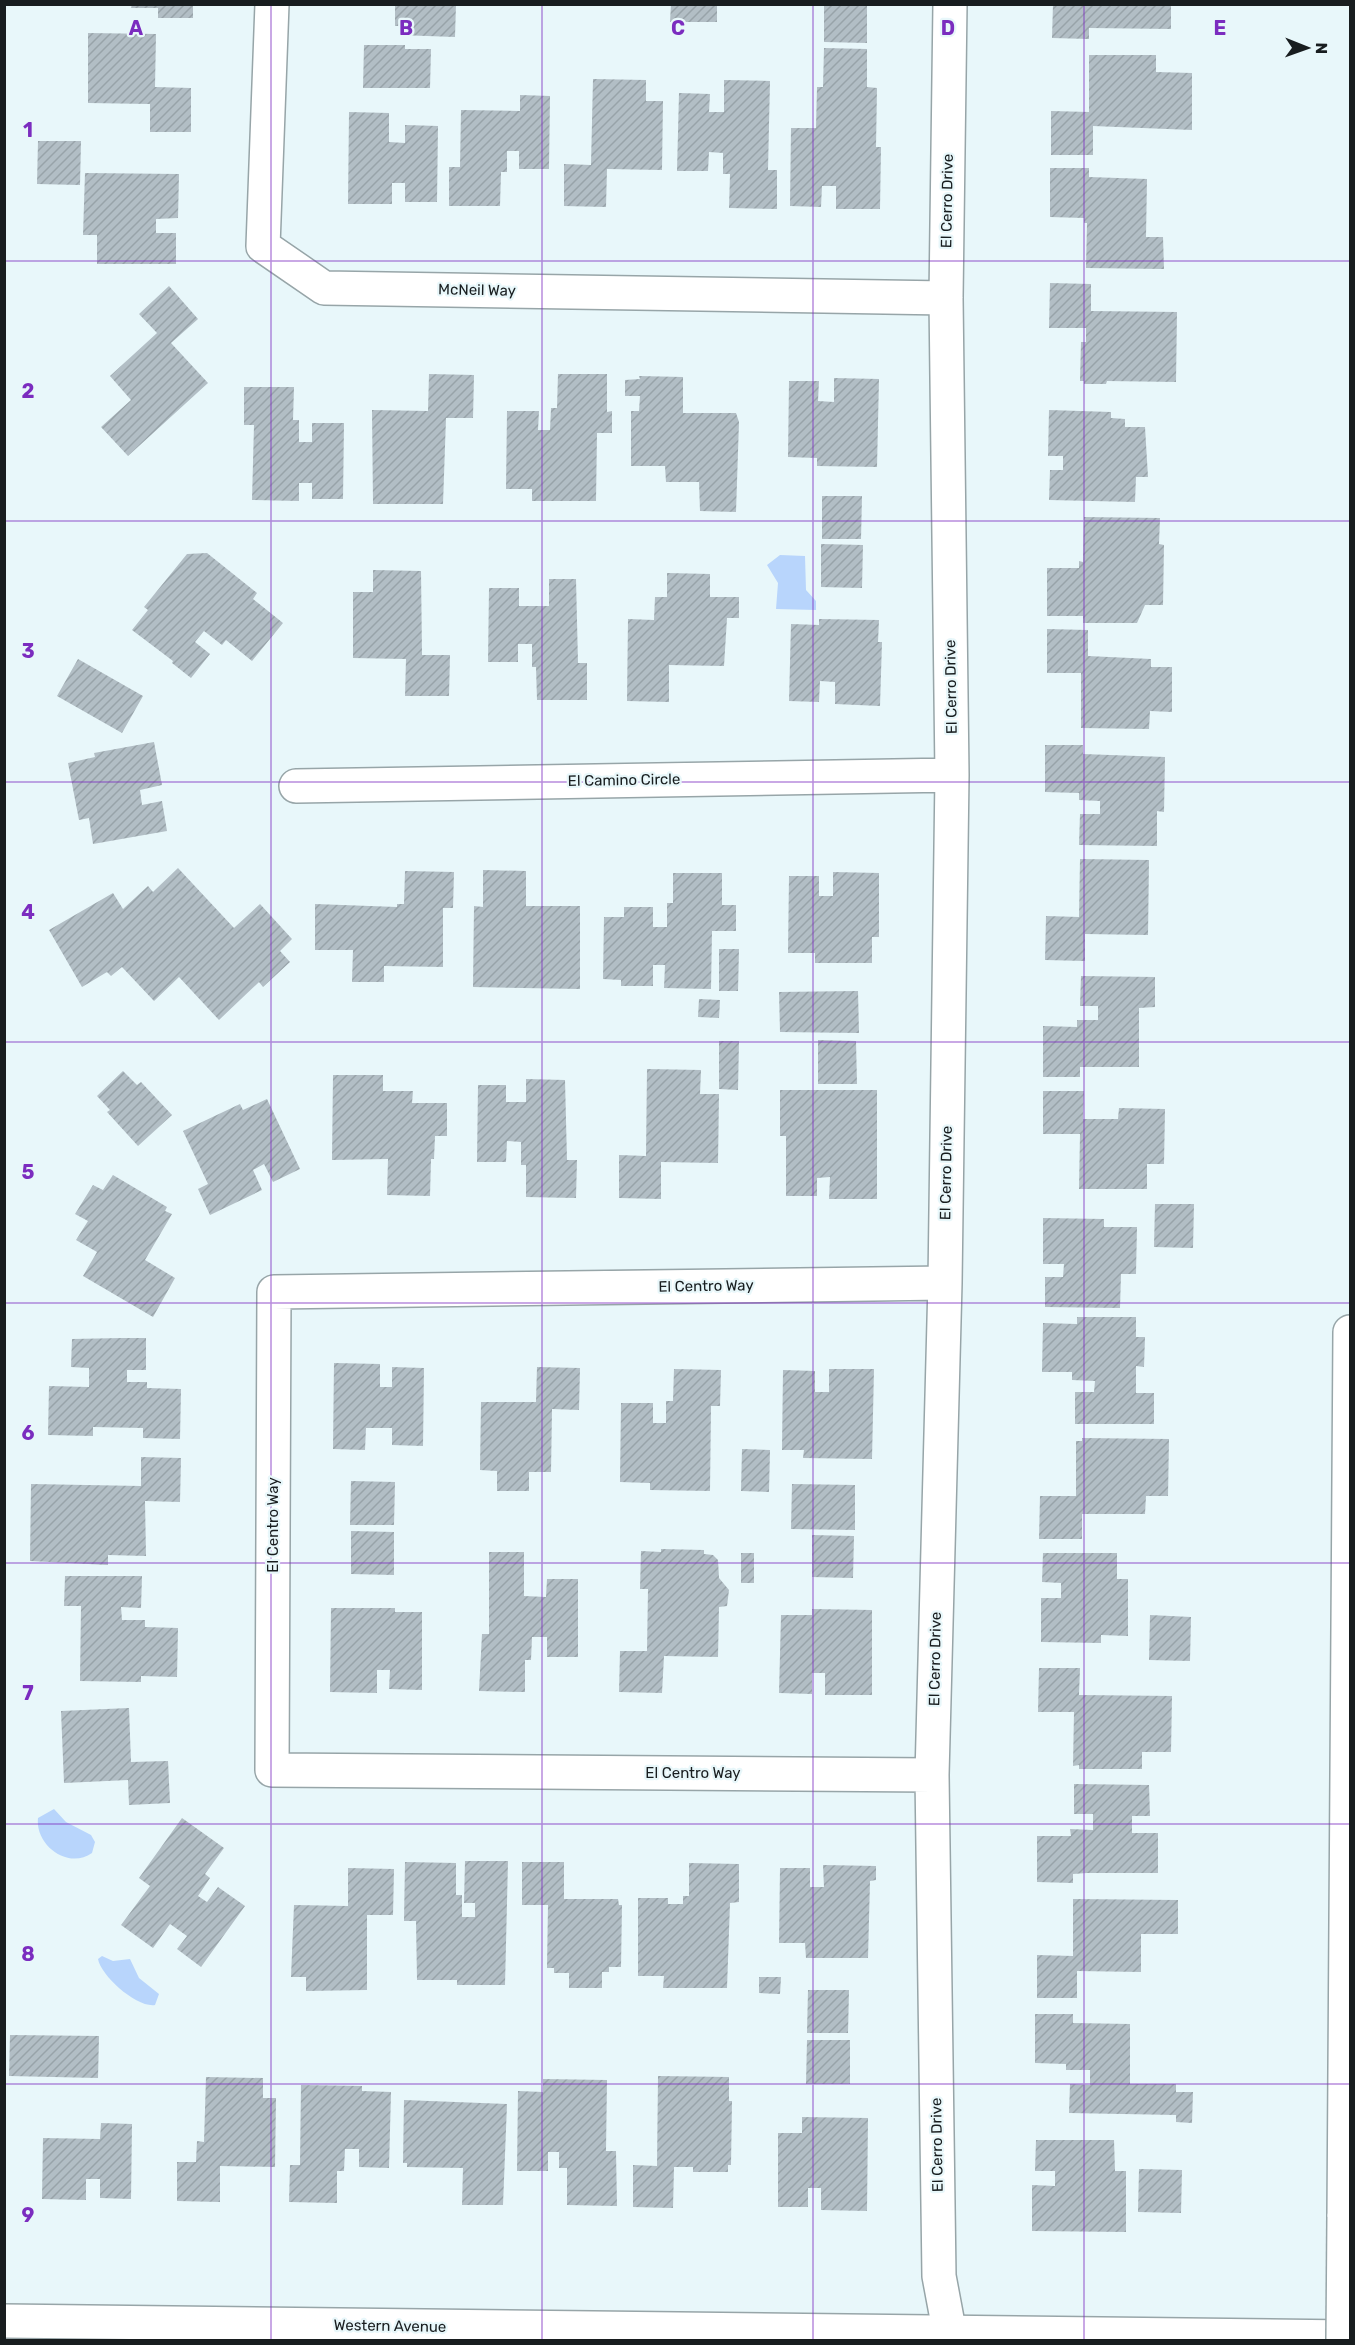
<svg xmlns="http://www.w3.org/2000/svg" width="1355" height="2345" viewBox="0 0 1355 2345" font-family="Rubik,sans-serif">
	<style>
		.water { fill: #b8d5fc }
		.building { fill: url(#building-hatch) }
		.lines { fill: none; stroke-linecap: round; stroke-linejoin: round }
		.street-casing { stroke: #97a5a8; stroke-width: 36 }
		.secondary-casing { stroke: #97a5a8; stroke-width: 36 }
		.highway-casing { stroke: #97a5a8; stroke-width: 36 }
		.street { stroke: #fff; stroke-width: 33 }
		.secondary { stroke: #fff; stroke-width: 33 }
		.highway { stroke: #fff; stroke-width: 33 }
		.highway-bridge-casing { stroke: #97a5a8; stroke-width: 36; stroke-linecap: butt }
		.highway-bridge { stroke: #fff; stroke-width: 33 }
		.grid { fill: none; stroke: #7b2cbf; stroke-width: 1.5; stroke-opacity: 0.55 }
		.labels { text-anchor: middle; stroke-width: 4.5; stroke-linejoin: round; paint-order: stroke }
		.street-label { font-size: 15px; fill: #181d1f; stroke: #e8f7fa }
		.grid-label { font-size: 20px; text-anchor: middle; font-weight: bold; fill: #7b2cbf; stroke: #e8f7fa; stroke-width: 4.5; stroke-linejoin: round; paint-order: stroke }
	</style>
	<defs>
		<pattern id="building-hatch" width="6" height="6" patternUnits="userSpaceOnUse" patternTransform="scale(1.5)"><rect width="6" height="6" fill="#b2bec5"/><path d="M-1 1l2-2M0 6l6-6M5 7l2-2" fill="none" stroke="#98a3a9"/></pattern>
	</defs>
	<rect width="100%" height="100%" fill="#e8f7fa"/>
	<path class="water" d="M780 555 805 556 806 590 816 601V610L776 609 778 583 767 565Z
		M54 1809 66 1822 91 1835 95 1842 92 1853C68 1870 35 1845 38 1818Z
		M102 1956 113 1961 130 1959 139 1978 159 1994 155 2005C137 2008 101 1976 98 1959Z"/>
	<path class="building" d="M132 4H193V18H158V8H131Z
		M395 4H456L455 37 399 35V26H395Z
		M671 4H717V22H670Z
		M824 4H867V43L824 42Z
		M1053 4H1171V29L1089 28V39L1052 38Z
		M88 33 156 34 155 87 191 88V132H150V104L88 103Z
		M364 45H405V49H431L430 88H363Z
		M824 48 867 49V87L877 88 876 147H881L880 209H836V186H822L821 207 790 206 791 128H816L817 87H823Z
		M1089 55H1156V72L1192 73V130L1093 126V155H1051V111L1089 112Z
		M593 79 646 80V101H663L662 170 607 169 606 207 564 206V164L591 165Z
		M724 80 770 81 768 170H777V209L729 208 730 174H723V153L709 152 708 171H677L679 93 710 94 709 112H724Z
		M520 95 550 96 549 169H519V151H507V172H501L500 206H449V167H460L461 110 520 111Z
		M349 112 389 113V142L405 143V125L438 126 437 202H405V183H392V204H348Z
		M38 141H81L80 185 37 184Z
		M1050 168H1089V177L1147 179 1146 237H1163L1164 269 1086 268 1087 223H1084V218L1050 217Z
		M85 173 179 174 178 218 156 219V233H176V264H97V235H83Z
		M1050 283 1091 284V311L1177 312 1176 382 1107 381 1106 384H1084V381H1080L1081 342H1086V328H1049Z
		M169 286 198 319 171 343 208 383 128 456 101 427 131 400 110 376 157 333 139 314Z
		M429 374 474 375 473 418H446L443 504H373L372 410 428 411Z
		M558 374H607V412L612 411V433H597L596 501H532V489H506L507 411H539L538 430H550L551 408H557Z
		M639 376 683 377V413H736L739 422 736 512 700 511 699 482H666L665 466H631V411H639L640 396H625V380L640 379Z
		M834 378 879 379 877 467 817 466V458L788 457 789 381H819L818 401 834 402Z
		M244 387H294L293 420H299V442H312V423H344L343 499H312V483H299V501L252 500 254 425H244Z
		M1049 410 1111 412V418L1125 419V427H1145L1148 477H1136L1135 502 1049 500 1050 470H1063V456H1048Z
		M822 496H862L861 539H822Z
		M1084 517 1160 518 1159 544 1164 545 1163 605H1145L1137 623H1083V616H1047V568H1079V561L1083 562Z
		M821 544 863 545 862 588 821 587Z
		M207 553 257 593 253 599 283 623 252 661 226 640 222 645 204 631 195 642 210 654 191 678 172 663 173 661 132 630 148 610 144 607 187 554Z
		M373 570 421 571 422 655H450L449 696H405L406 659 353 658V592H373Z
		M667 573 710 574V597H739V618H727L724 666 669 665V702L627 701 628 619 654 620 655 597H667Z
		M549 579H576L578 663H587V700H537L536 667H532V644H518V662H488L489 588H519V606H549Z
		M819 619 879 620 878 642H882L880 706 835 704V682L820 681 819 702 789 701 791 624 819 625Z
		M1047 629 1088 630V656L1151 659V667H1172V712L1150 711 1149 729 1081 728V673H1047Z
		M78 659 143 696 122 733 57 696Z
		M154 742 162 785 140 790 142 805 162 801 167 831 93 844 89 818 79 820 68 763 95 757 94 753Z
		M1045 745H1083V754L1165 757 1164 812 1157 811V846L1079 845 1080 814H1100V801L1079 800V793L1045 792Z
		M1080 859 1149 860 1148 935 1085 934V961L1045 960 1046 916 1079 917Z
		M178 868 234 928 260 904 292 939 280 951 290 962 263 987 259 982 219 1020 179 977 154 1001 122 967 111 976 107 972 82 987 49 930 113 893 123 909 148 886 153 892Z
		M483 870 526 871V906H580V989L473 987 474 906 483 907Z
		M405 871 454 872 453 908H443V967L384 966V982H352L353 950H315V904L397 907V904H404Z
		M833 872 879 873V937H872V963H815V953H788L789 876H819V896H833Z
		M673 873H722V905H736V931H712L711 989 664 988 665 965H653V986H621V980L603 979 604 917H624V907H653V927H667V903H673Z
		M719 949H739L738 991H719Z
		M1081 976 1155 977V1007L1139 1008V1067H1080V1077H1043V1026L1077 1027V1020H1098V1006H1080Z
		M858 991 859 1033 780 1032 779 992Z
		M699 999 720 1000 719 1018 698 1017Z
		M818 1040 856 1041 857 1084H818Z
		M719 1041H739L738 1090 719 1089Z
		M647 1069 701 1070 700 1094H719L718 1163 661 1162V1199L619 1198V1155L646 1156Z
		M123 1071 137 1085 141 1082 172 1115 138 1146 107 1112 110 1110 97 1096Z
		M333 1075H383V1091H413L412 1103H447V1136H435L434 1159H431L430 1196 387 1195 388 1159 332 1160Z
		M526 1079 565 1080 567 1160H577L576 1198 526 1197V1165H521V1142L507 1141 506 1162H477L478 1085H506V1102H526Z
		M780 1090H877V1199H829L830 1177 817 1178V1196H786V1136H780Z
		M1043 1091H1084L1083 1119H1118L1119 1108 1165 1109 1164 1164H1147V1189H1079L1080 1134H1043Z
		M267 1099 300 1169 273 1182 264 1164 253 1170 262 1190 210 1215 198 1189 208 1184 183 1131 240 1104 243 1110Z
		M113 1175 167 1207 165 1211 172 1214 145 1260 175 1278 153 1317 83 1276 97 1252 76 1240 88 1221 75 1214 93 1185 103 1190Z
		M1155 1204H1194L1193 1248 1154 1247Z
		M1043 1218 1104 1219V1227H1137L1136 1274H1121L1120 1308 1045 1307V1277H1063L1064 1264H1043Z
		M1077 1317H1136V1337H1145L1144 1367 1136 1366V1393H1154V1424H1075V1392H1094L1095 1381 1072 1380V1372H1042L1043 1323 1077 1324Z
		M122 1338H146V1370H127V1382H147V1388L181 1389 180 1439 143 1438V1428L93 1427V1436L48 1435 49 1386 89 1387V1368L71 1367 72 1339Z
		M334 1363 380 1364V1387H392V1367L424 1368 423 1446 392 1445V1428H366L365 1450 333 1449Z
		M537 1367 580 1368 579 1410 552 1409 551 1472H529V1491H497V1471L480 1470 481 1402H536Z
		M674 1369 721 1370 720 1406H711L710 1491 650 1490V1483L620 1482 621 1403H653V1423H666V1401H673Z
		M829 1369H874L872 1459 803 1458 804 1450H782L783 1370 815 1371V1392H829Z
		M1082 1438 1169 1439 1168 1496H1146L1145 1514H1082V1539H1039L1040 1496H1076V1441H1082Z
		M742 1449 770 1450 769 1492 741 1491Z
		M141 1457 181 1458 180 1502 145 1501 146 1556 108 1555V1565L30 1561 31 1484 141 1486Z
		M351 1481 395 1482 394 1525H350Z
		M792 1484 855 1485V1530L791 1529Z
		M351 1531 394 1532V1575L351 1574Z
		M812 1535 854 1536 853 1578 812 1577Z
		M661 1549 704 1550V1554L713 1555 718 1560 719 1578 729 1590 727 1606 719 1607 718 1657 664 1656 662 1693 619 1692 620 1651H647L648 1589H640L641 1551 661 1552Z
		M489 1552H524V1596L546 1597 547 1579H578V1657H547V1637H532L531 1660H525V1692L479 1691 482 1634H489Z
		M741 1553H754V1583H741Z
		M1043 1553H1117V1579H1128V1636L1101 1635V1643L1041 1642V1598H1061V1583L1042 1582Z
		M65 1576H142L141 1608 121 1607 122 1620H145V1627L178 1628 177 1677 141 1676V1682L80 1681 81 1606H64Z
		M331 1608H395V1612H422V1690L389 1689 390 1670H377V1693L330 1692Z
		M812 1609 872 1610V1695H825V1673H812V1694L779 1693 781 1615H812Z
		M1150 1615 1191 1617 1190 1661 1149 1660Z
		M1039 1668H1080L1079 1695 1172 1696 1171 1752H1142V1769H1079V1765L1073 1766 1074 1712H1038Z
		M129 1708 131 1762 168 1761 170 1803 129 1805 128 1780 64 1783 61 1711Z
		M1074 1784 1149 1785 1150 1816H1132V1833H1158V1873H1087L1073 1874V1883L1037 1882V1836H1071L1070 1829 1093 1830V1814H1074Z
		M182 1818 224 1848 205 1874 210 1878 198 1896 207 1902 218 1887 245 1906 201 1967 177 1949 187 1936 170 1924 153 1948 121 1925 150 1886 139 1878Z
		M465 1861H508L505 1985H457V1980H417L416 1921H404L405 1862 456 1863V1895H462V1917H475V1903H464Z
		M522 1862H564V1899H618L619 1905H622L621 1967H609V1972H602V1988H569V1973H554V1968H547L548 1905H522Z
		M689 1863 739 1864V1902L730 1903 727 1988H663L664 1976H638V1898H668V1904H683V1896H689Z
		M823 1865 876 1866V1880L870 1881 868 1958H806L805 1943H779L780 1868H810V1887H824Z
		M348 1868 394 1869 393 1915H367V1990L306 1991V1977H291L294 1905 348 1906Z
		M1073 1899 1178 1900V1934H1141V1972L1077 1971V1998H1037V1955L1073 1956Z
		M759 1977H781L780 1994 759 1993Z
		M808 1990H849L848 2033H807Z
		M1035 2014H1073V2023L1130 2024V2084H1176V2092H1193L1192 2123 1176 2122V2115L1069 2113 1070 2084 1090 2085V2070H1066V2064L1035 2063Z
		M10 2035 99 2036 98 2078 9 2076Z
		M807 2040H850V2084H806Z
		M658 2076 729 2077V2101H732L731 2165H728V2172H693V2167H674L673 2208 633 2207V2165L657 2166Z
		M206 2077 263 2078V2098H276L275 2167 220 2166V2202L177 2201V2162H196L197 2141 204 2142Z
		M543 2079 607 2080 606 2151H616L617 2206 567 2205V2168H559V2152H548V2171H517L518 2091 543 2092Z
		M301 2085 362 2086V2091L391 2092 389 2168 359 2167V2149H345L344 2171H337V2203L289 2202 290 2165H300Z
		M404 2100 507 2104 503 2205H462L463 2168 407 2167V2163H403Z
		M802 2117 868 2118 867 2211 821 2210V2188H808V2207H778V2133H802Z
		M101 2123 132 2124 131 2199 100 2198V2179H86V2200L42 2199 43 2138 100 2139Z
		M1036 2140H1114L1115 2171H1126V2232L1032 2231V2185L1055 2186V2171H1035Z
		M1139 2169 1182 2170 1181 2213 1138 2212Z"/>
	<g class="lines">
		<g class="street-casing">
			<path id="street" d="M272 4 263 246 324 288 946 298
				M950 4 946 298 952 775 945 1283 932 1775 939 2276 951 2340
				M296 786 952 775
				M932 1775 272 1770 274 1292 945 1283"/>
		</g>
		<g class="secondary-casing">
			<path id="secondary" d="M4 2321 1350 2337"/>
		</g>
		<g class="highway-casing">
			<path id="highway" d="M1344 2217 1350 1332"/>
		</g>
		<use href="#street" class="street"/>
		<use href="#secondary" class="secondary"/>
		<use href="#highway" class="highway"/>
		<g class="highway-bridge-casing">
			<path id="highway-bridge" d="M1343 2340 1344 2217"/>
		</g>
		<use href="#highway-bridge" class="highway-bridge"/>
	</g>
	<path class="grid" d="M271 4V2340M542 4V2340M813 4V2340M1084 4V2340M4 261H1350M4 521H1350M4 782H1350M4 1042H1350M4 1303H1350M4 1563H1350M4 1824H1350M4 2084H1350"/>
	<g class="labels">
		<g class="street-label">
			<text transform="translate(947 201) rotate(-89)" y="5">El Cerro Drive</text>
			<text transform="translate(477 290) rotate(1)" y="5">McNeil Way</text>
			<text transform="translate(951 687) rotate(-91)" y="5">El Cerro Drive</text>
			<text transform="translate(624 780) rotate(-1)" y="5">El Camino Circle</text>
			<text transform="translate(946 1173) rotate(-89)" y="5">El Cerro Drive</text>
			<text transform="translate(706 1286) rotate(-1)" y="5">El Centro Way</text>
			<text transform="translate(273 1525) rotate(-90)" y="5">El Centro Way</text>
			<text transform="translate(935 1659) rotate(-89)" y="5">El Cerro Drive</text>
			<text x="693" y="1778">El Centro Way</text>
			<text transform="translate(937 2145) rotate(-91)" y="5">El Cerro Drive</text>
			<text transform="translate(390 2326) rotate(1)" y="5">Western Avenue</text>
		</g>
	</g>
	<g class="grid-label">
		<text x="136" y="35">A</text>
		<text x="406" y="35">B</text>
		<text x="678" y="35">C</text>
		<text x="948" y="35">D</text>
		<text x="1220" y="35">E</text>
		<text x="28" y="137">1</text>
		<text x="28" y="398">2</text>
		<text x="28" y="658">3</text>
		<text x="28" y="919">4</text>
		<text x="28" y="1179">5</text>
		<text x="28" y="1440">6</text>
		<text x="28" y="1700">7</text>
		<text x="28" y="1961">8</text>
		<text x="28" y="2222">9</text>
	</g>
	<rect width="1355" height="2345" fill="none" stroke="#181d1f" stroke-width="12"/>
	<g transform="translate(1307 48) rotate(91)" stroke="#e8f7fa" stroke-width="4.5" paint-order="stroke">
	<path d="M0-4.5L10 22L0 15L-10 22Z" fill="#181d1f"/>
	<text y="-9" font-size="16" font-weight="bold" text-anchor="middle" fill="#181d1f">N</text>
	</g>
</svg>
